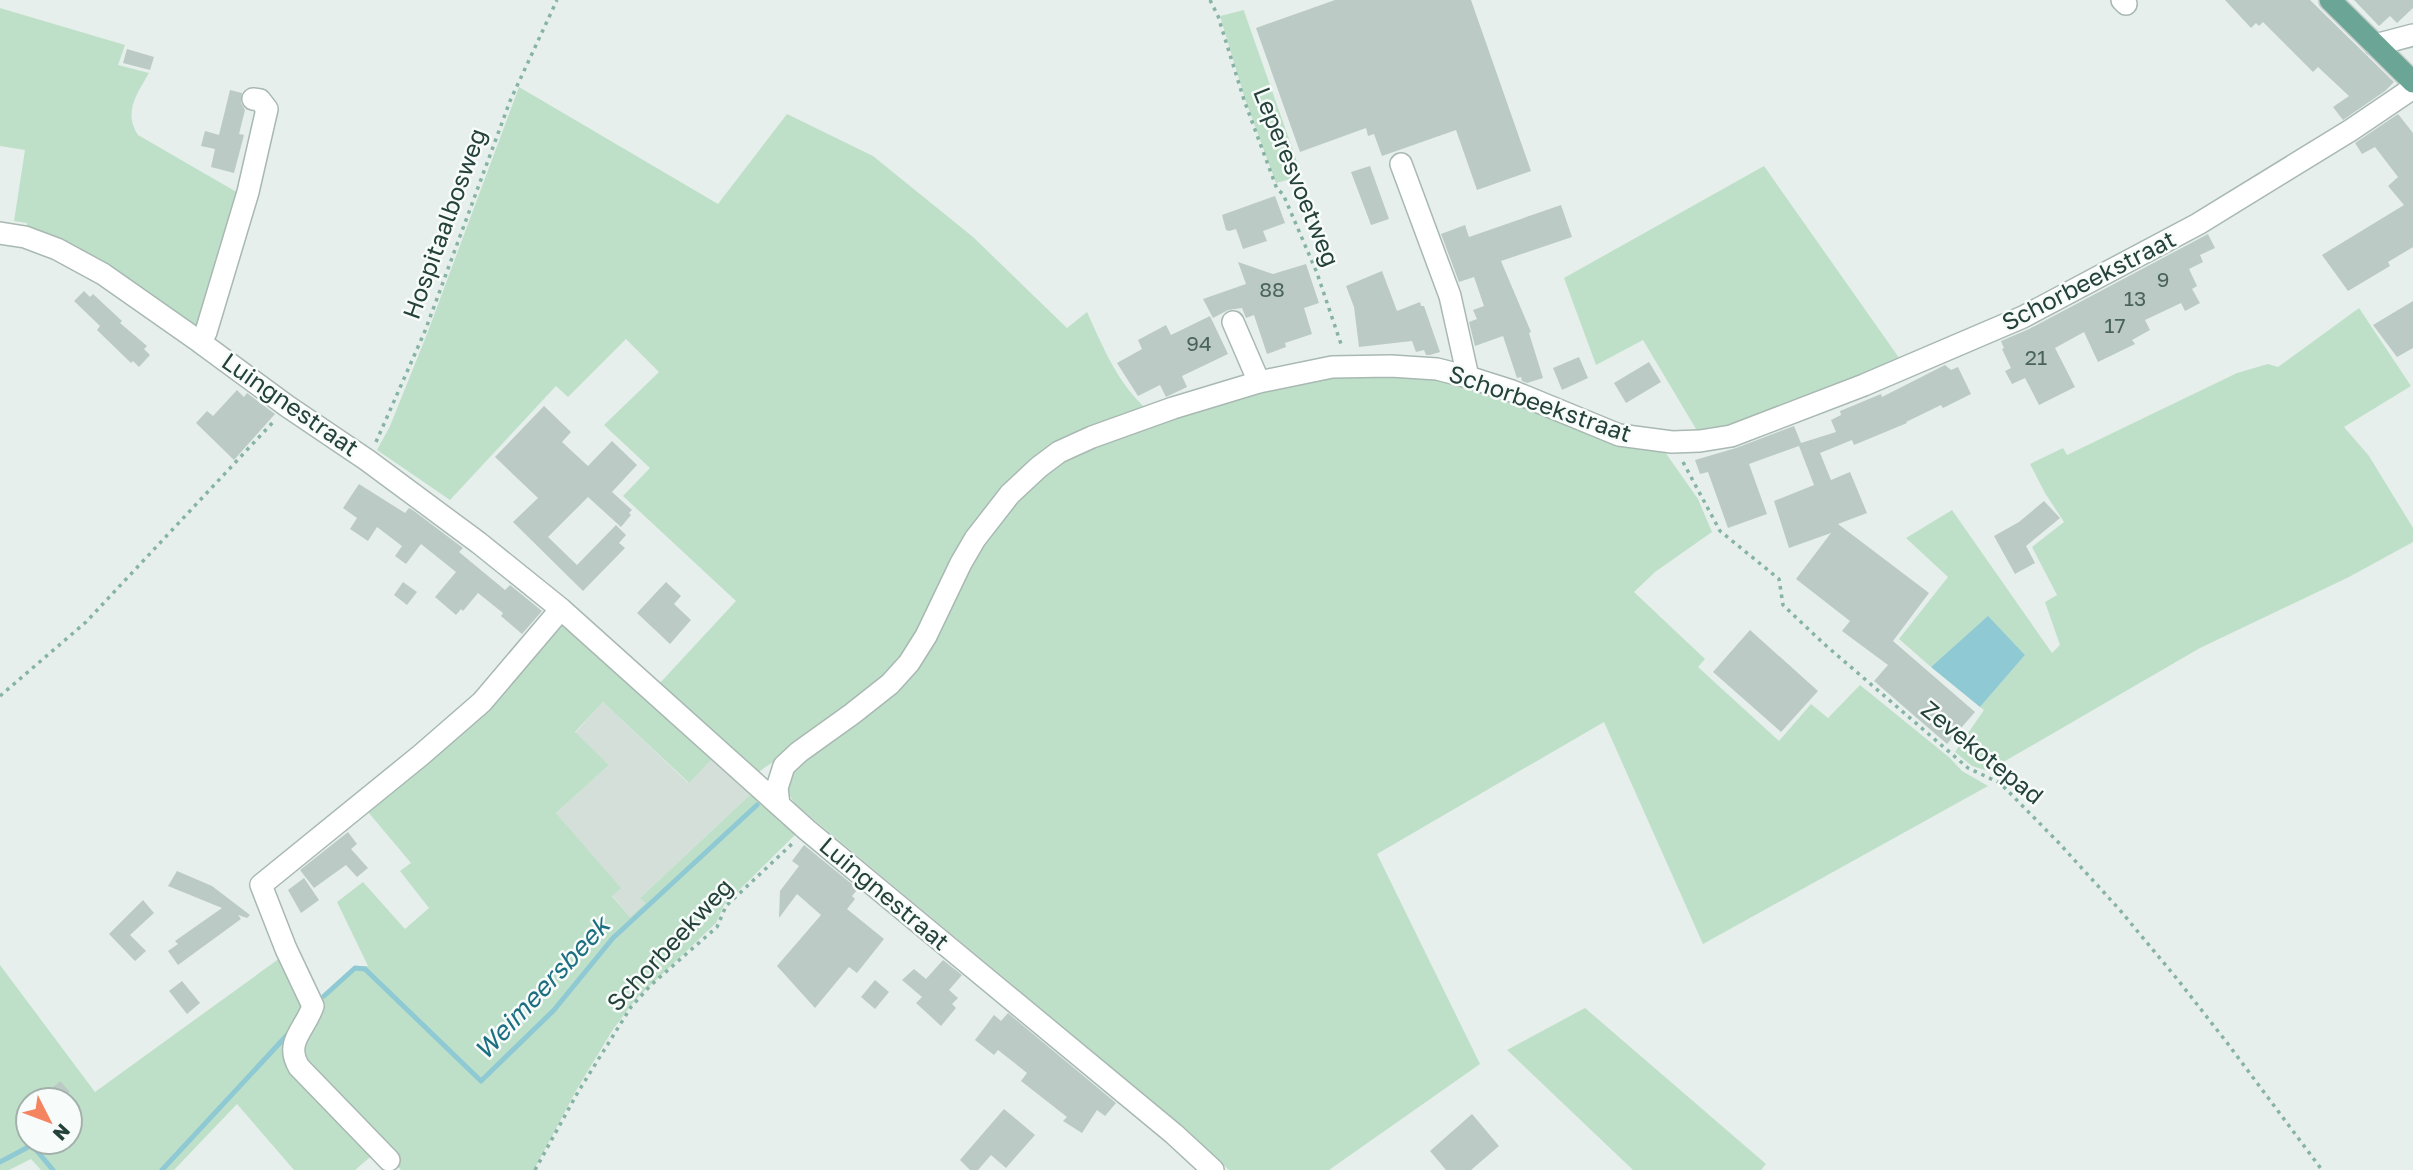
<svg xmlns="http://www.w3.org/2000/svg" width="2413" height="1170" viewBox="0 0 2413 1170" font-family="'Golos Text',sans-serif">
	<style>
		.built { fill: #d4dfda }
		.green { fill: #bfe0c8; fill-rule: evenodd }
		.water { fill: #8ec9d4 }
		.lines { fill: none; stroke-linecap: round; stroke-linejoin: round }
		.stream { stroke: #8ec9d4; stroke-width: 5 }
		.building { fill: #bbcac4 }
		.minor-casing { stroke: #a8b8b2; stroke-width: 24 }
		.major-casing { stroke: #c2cac8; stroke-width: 24 }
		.path { stroke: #86b3a5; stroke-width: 3.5; stroke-dasharray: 3.5 5; stroke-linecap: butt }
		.minor { stroke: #fff; stroke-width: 21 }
		.major { stroke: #6aa596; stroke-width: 21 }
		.labels { text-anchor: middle; stroke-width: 5; stroke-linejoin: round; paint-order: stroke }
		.number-label { font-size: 21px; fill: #4a645c }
		.street-label { font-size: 24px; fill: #24423a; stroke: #f7fbf9 }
		.water-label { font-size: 26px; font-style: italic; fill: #1c6f80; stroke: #f7fbf9 }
	</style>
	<rect width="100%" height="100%" fill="#e6efeb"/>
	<path class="built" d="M603 702 688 783 715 756 753 792 641 897 645 903 630 917 612 895 620 888 556 813 609 765 575 733Z"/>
	<path class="green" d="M0 8 125 45 118 65 149 73C137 94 123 112 138 135L240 194 207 320 196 328 26 231 27 223 14 221 25 150 0 146Z
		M1244 10V11L1302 176 1276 183 1245 99 1220 16Z
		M519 87 718 204 787 114 873 156 973 237 1067 328 1087 312C1103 347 1118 385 1148 410L1046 453 900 663 799 744 757 773 659 684 736 601 623 496 650 468 604 425 659 372 626 339 568 397 556 386 450 500 377 450 390 426 427 334Z
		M1764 166 1902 362 1784 411 1699 434 1643 340 1596 365 1564 278Z
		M2359 308 2411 386 2344 427 2369 456 2413 528V542L2349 577 2200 648 1988 771 1972 766 1955 752 1984 710 1980 707 2025 655 1988 617 1931 667 1899 639 1948 577 1906 538 1952 510 2052 653 2060 645 2045 602 2057 595 2032 547 2064 522 2045 493 2030 464 2063 448 2067 455 2237 373 2268 364 2278 367Z
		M1355 375H1421L1483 390 1665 452 1698 499 1712 532 1655 572 1634 592 1705 659 1698 667 1779 741 1811 704 1828 718 1860 685 1950 758 1962 771 1988 786 1703 944 1604 722 1377 854 1480 1064 1329 1170H1229L1091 1050 795 804C787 793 786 786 788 773L873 708 977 550 1002 517 1041 477 1070 456 1112 439 1224 401 1307 379Z
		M565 624 715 756 689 783 603 702 575 732 609 765 556 813 621 888 612 896 630 917 645 903 640 898 753 792 799 831 724 905 716 923 635 1000 612 1031 577 1089 534 1170H401L286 1051 375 1153 355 1170H294L237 1104 174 1170H41L31 1159 9 1170H0V965L95 1092 280 958 254 900 268 890 321 997 356 966H368L337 902 363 882 405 929 429 908 400 871 411 863 363 806 555 630ZM28 1100H70V1142H28Z
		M1585 1008 1766 1164 1761 1170H1633L1507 1050Z"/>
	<path class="water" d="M1988 616 2025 655 1980 707 1931 667Z"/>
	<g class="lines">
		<path class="stream" d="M324 996 355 968 365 969 481 1081 554 1010 613 938 757 805
			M0 1162 32 1145 53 1170
			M162 1170 289 1033"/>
	</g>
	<path class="building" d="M1335 0H1471L1531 171 1477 190 1456 130 1382 156 1374 134 1368 136 1366 128 1300 152 1256 28Z
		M2225 0H2310L2394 82 2385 91 2343 120 2333 107 2349 96 2318 67 2313 72 2263 22 2259 26 2256 23 2251 28Z
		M2354 0H2413V8L2397 23 2390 16 2379 26Z
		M127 49 154 57 150 70 123 63Z
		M230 90 242 93 241 103 245 110 239 134 244 135 234 173 211 167 215 149 201 146 205 131 219 135Z
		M2398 114 2413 133V247L2388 262 2390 266 2348 291 2322 255 2404 205 2388 186 2398 177 2375 147 2362 154 2355 143Z
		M1370 166 1389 219 1371 225 1351 172Z
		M1275 196 1285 223 1263 231 1267 241 1243 249 1236 229 1229 231 1226 230 1222 215Z
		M1561 205 1572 237 1501 261 1531 332 1529 333 1543 378 1527 383 1522 381 1521 377 1517 378 1503 336 1475 346 1469 322 1477 319 1473 310 1484 306 1474 277 1459 282 1441 234 1465 225 1469 237Z
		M2208 234 2215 248 2200 255 2203 262 2189 269 2197 286 2192 289 2200 303 2185 311 2181 303 2145 320 2150 330 2132 340 2135 344 2098 362 2084 332 2055 348 2075 387 2039 405 2025 378 2012 384 2005 371 2011 368 2002 349 2004 348 2001 341 2029 329Z
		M1238 262 1273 274 1306 264 1319 303 1304 308 1312 334 1285 343 1286 347 1267 354 1254 315 1246 318 1242 308 1228 310 1213 318 1203 299 1246 284Z
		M1382 271 1397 311 1420 302 1421 306H1424L1440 352 1430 355H1426L1424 350 1416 352 1412 341 1359 347 1354 307 1346 286Z
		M84 291 90 297 93 294 122 321 120 323 147 346 144 349 150 355 139 367 133 361 131 363 97 330 100 326 74 301Z
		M2413 301V348L2397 357 2373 325Z
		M1210 316 1228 354 1182 376 1187 387 1166 397 1160 385 1138 396 1117 363 1142 349 1138 340 1166 325 1171 335Z
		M1579 357 1588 378 1562 390 1553 368Z
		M1649 362 1661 382 1626 403 1614 383Z
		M1945 365 1951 370 1958 367 1971 394 1943 408 1941 405 1906 422 1907 423 1854 445 1852 440 1820 453 1831 480 1850 472 1867 513 1838 524 1929 593 1893 641 1975 712 1947 744 1874 681 1888 665 1842 631 1850 621 1796 579 1831 533 1789 548 1774 501 1814 485 1799 446 1749 464 1767 514 1728 528 1708 472 1700 474 1695 460 1736 448 1794 426 1801 443 1836 432 1831 420 1841 415 1840 411 1881 394 1882 397Z
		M237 390 244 397 247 393 275 414 234 460 196 423 207 411 213 416Z
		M544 406 571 432 562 442 588 466 612 441 637 465 612 492 632 510 629 513 631 515 621 527 588 497 548 537 577 565 616 525 626 535 619 543 625 548 583 591 513 522 538 498 495 457Z
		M359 484 405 513 409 508 414 511 463 548 459 552 505 590 510 585 542 611 522 634 501 616 503 613 478 593 463 611 461 609 456 615 435 597 456 572 421 544 406 564 395 556 402 546 377 527 368 541 350 529 357 518 343 508Z
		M2044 501 2060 518 2026 546 2035 563 2015 574 1994 536 2019 522Z
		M403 582 417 592 407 605 394 595Z
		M666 582 681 596 674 604 691 620 670 644 637 613Z
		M1750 630 1818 691 1781 732 1713 672Z
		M348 832 357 844 351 849 368 868 357 877 346 865 314 888 300 870Z
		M804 845 858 889 852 896 855 899 847 909 884 939 857 973 849 967 815 1008 777 966 821 915 797 894 779 918 780 891 799 866 792 861Z
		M177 871 212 886 250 915 247 918 238 915 241 919 178 965 168 951 178 944 175 941 222 908 168 886Z
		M304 878 319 900 301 913 288 890Z
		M143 900 154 913 130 935 146 951 135 961 109 934Z
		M943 960 962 975 949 990 958 998 952 1004 956 1008 941 1026 916 1003 922 997 902 980 914 969 926 979Z
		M875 980 889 992 875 1009 861 997Z
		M182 981 200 1003 187 1014 169 991Z
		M1008 1013 1116 1103 1105 1116 1097 1110 1082 1133 1063 1121 1067 1117 1021 1081 1027 1073 998 1050 994 1055 975 1040 994 1015 1001 1021Z
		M60 1081 70 1092 61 1100H55L48 1092Z
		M1004 1109 1035 1135 1006 1168 991 1155 978 1170H970L960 1160Z
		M1472 1114 1499 1146 1471 1170H1446L1430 1151Z"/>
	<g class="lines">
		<g class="minor-casing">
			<path id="minor" d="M2122 0 2126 4
				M2375 45 2413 35
				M1401 164 1450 296 1468 377
				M0 233 25 237 57 249 103 274 200 342 287 406 367 460 479 543 561 609 807 830 1174 1134 1213 1170
				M1233 322 1259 382
				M200 342 206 332 248 192 267 109 260 100 253 99
				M779 805 777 788 784 766 799 752 852 714 890 684 909 663 926 636 961 563 975 539 1010 494 1039 467 1059 452 1092 437 1173 408 1259 382 1332 367 1391 366 1437 369 1468 377 1512 391 1619 435 1672 442 1700 441 1731 436 1864 385 2023 317 2198 224 2351 130 2413 88
				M389 1160 299 1067C284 1042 305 1030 313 1006L286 949 261 885 421 755 482 702 561 609"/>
		</g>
		<g class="major-casing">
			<path id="major" d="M2330 0 2413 82"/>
		</g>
		<path class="path" d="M1210 0 1218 16 1244 100 1277 189 1283 194 1317 273 1342 347
			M376 442 425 331 510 101 557 0
			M1683 462 1720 531 1779 579 1783 605 1823 643 1968 768 2000 783 2058 842 2119 909 2178 980 2228 1044 2322 1170
			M0 696 86 622 275 420
			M535 1170 578 1092 631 1007 651 985 717 927 726 906 793 843"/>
		<use href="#minor" class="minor"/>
		<use href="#major" class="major"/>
	</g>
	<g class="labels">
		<g class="number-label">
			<text x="2163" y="287">9</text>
			<text x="1272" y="297">88</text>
			<text x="2135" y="306">13</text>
			<text x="2115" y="333">17</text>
			<text x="1199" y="351">94</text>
			<text x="2036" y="365">21</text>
		</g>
		<g class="street-label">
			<text transform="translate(1296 177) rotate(68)" y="8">Leperesvoetweg</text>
			<text transform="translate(445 224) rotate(-70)" y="8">Hospitaalbosweg</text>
			<text transform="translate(2089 281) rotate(-27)" y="8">Schorbeekstraat</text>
			<text transform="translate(1540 404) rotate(19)" y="8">Schorbeekstraat</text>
			<text transform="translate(290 405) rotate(35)" y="8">Luingnestraat</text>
			<text transform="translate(1982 753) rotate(39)" y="8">Zevekotepad</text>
			<text transform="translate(884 894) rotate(40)" y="8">Luingnestraat</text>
			<text transform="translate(670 945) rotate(-47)" y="8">Schorbeekweg</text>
		</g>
		<g class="water-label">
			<text transform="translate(542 988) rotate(-47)" y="9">Weimeersbeek</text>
		</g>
	</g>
	<g transform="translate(49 1121) rotate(132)"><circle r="33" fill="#f7fbf9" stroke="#a3b1ad" stroke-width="2"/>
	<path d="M0-5L12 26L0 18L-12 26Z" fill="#f4845f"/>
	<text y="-10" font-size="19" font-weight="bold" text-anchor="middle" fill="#24423a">N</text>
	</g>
</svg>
